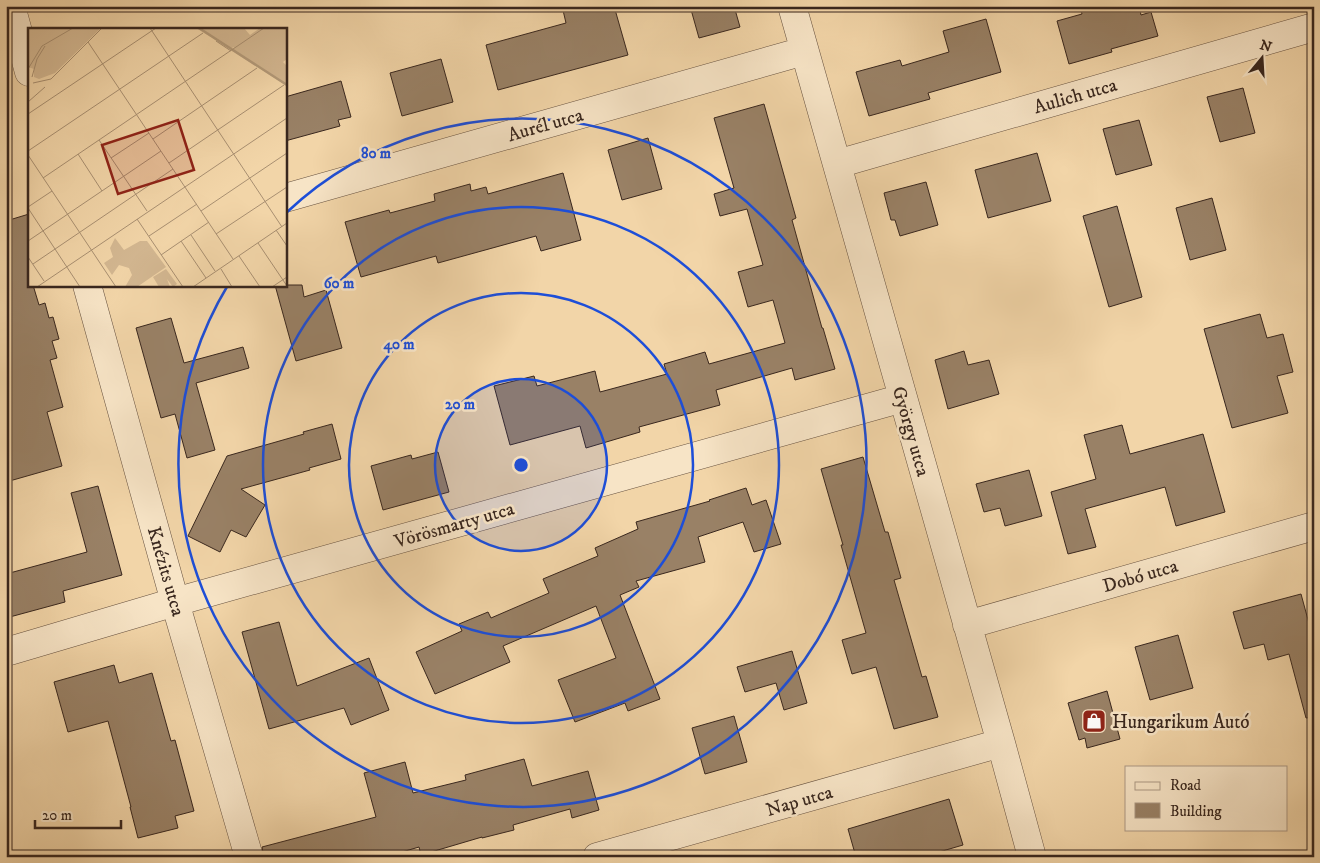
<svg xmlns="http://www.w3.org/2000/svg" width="1320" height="863" viewBox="0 0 1320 863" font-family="'IM FELL DW Pica',serif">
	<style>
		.building { fill: #998166; stroke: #39271e }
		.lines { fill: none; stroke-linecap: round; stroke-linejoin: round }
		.minor-casing { stroke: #675240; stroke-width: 29 }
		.minor { stroke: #f7e4c6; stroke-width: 28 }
		.ring { fill: none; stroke: #1d4ed8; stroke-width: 2.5 }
		.labels { text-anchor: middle; stroke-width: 5; stroke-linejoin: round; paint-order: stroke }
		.street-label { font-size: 19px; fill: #39271e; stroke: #f7e4c6 }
		.poi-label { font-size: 19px; fill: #39271e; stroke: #f7e4c6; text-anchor: start }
		.inset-river { fill: none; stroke: #b39a79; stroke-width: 2.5 }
		.inset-road { fill: none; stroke: #a88f71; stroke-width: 1 }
		.view { fill: #8f2418; fill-opacity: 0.15; stroke: #8f2418; stroke-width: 2.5 }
		.inset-edge { fill: none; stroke: #39271e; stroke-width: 2.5 }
		.centre { fill: #1d4ed8; stroke: #f7e4c6; stroke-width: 2.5 }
		.ring-label { font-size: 15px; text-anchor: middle; font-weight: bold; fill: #1d4ed8; stroke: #f7e4c6; stroke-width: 5; stroke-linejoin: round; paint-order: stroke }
	</style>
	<rect width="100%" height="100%" fill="#f2d5a8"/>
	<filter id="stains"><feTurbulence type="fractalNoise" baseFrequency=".004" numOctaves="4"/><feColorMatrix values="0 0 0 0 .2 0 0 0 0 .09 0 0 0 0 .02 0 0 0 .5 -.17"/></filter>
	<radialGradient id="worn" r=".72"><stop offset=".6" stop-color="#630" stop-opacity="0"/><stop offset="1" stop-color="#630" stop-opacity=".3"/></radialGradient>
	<path class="building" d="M562 6H614L628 55 498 90 486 45 566 23Z
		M690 6H734L740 27 699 38Z
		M1080 6H1139L1141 15 1151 12 1158 36 1111 49 1112 52 1069 64 1057 21 1082 14Z
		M986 19 1001 72 928 93 930 99 869 116 856 72 900 60 902 66 949 52 943 31Z
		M441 59 453 102 402 116 390 73Z
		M341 81 351 117 338 120 340 126 285 141V97Z
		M1243 88 1255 133 1220 142 1207 97Z
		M764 104 796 218 792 220 822 328H823L835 369 795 380 792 368 716 390 720 405 639 427 640 432 586 448 580 426 510 445 494 386 534 376 537 386 595 371 600 392 667 374 664 364 705 352 709 364 785 343 773 300 748 307 738 272 763 265 747 209 720 216 714 194 734 188 714 118Z
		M1139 120 1152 165 1116 175 1103 129Z
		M648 138 662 189 622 200 608 150Z
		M1037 153 1051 201 988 218 975 170Z
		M563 173 581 240 541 251 536 236 438 263 436 256 361 277 345 222 389 210 390 213 435 201 434 194 470 184 471 191 486 187 488 194Z
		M926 182 938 225 900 236 895 220H891L884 193Z
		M1212 198 1226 250 1190 260 1176 208Z
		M1117 206 1142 297 1109 307 1083 216Z
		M29 214V285H33L39 305 45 303 49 318 53 317 59 339 52 341 57 358 50 360 63 407 47 412 62 466 6 482V221Z
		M275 285H302L304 297 326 290 342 348 296 361Z
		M1260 314 1267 338 1283 334 1293 372 1277 376 1288 413 1232 428 1204 329Z
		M171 318 184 363 243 347 249 368 196 383 215 450 187 458 175 414 161 418 136 328Z
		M964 351 968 365 989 360 999 394 948 409 935 360Z
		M332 424 341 459 309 468 310 470 241 489 265 505 246 537 231 530 220 552 188 536 227 456 304 434 303 432Z
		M1122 425 1130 454 1203 434 1225 512 1176 526 1165 487 1085 509 1096 547 1068 554 1051 492 1096 479 1084 435Z
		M438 452 449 492 383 510 371 466 411 455 412 459Z
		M863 457 885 532H888L901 578 894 580 922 677 926 676 938 717 894 729 876 667 852 674 842 640 866 633 841 545H843L821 469Z
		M1029 470 1042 516 1005 526 1000 508 984 512 976 484Z
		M98 486 122 575 63 591 65 602 6 618V574L87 552 71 493Z
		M746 488 752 505 766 500 781 544 754 552 743 522 698 537 705 562 636 581 639 587 620 595 660 699 628 711 625 703 575 722 558 680 616 658 596 606 503 646 510 662 435 694 416 652 462 631 459 624 488 612 491 618 549 593 543 579 598 556 595 548 638 529 636 522 710 501 709 500Z
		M1301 594 1314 642V717L1306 718 1289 654 1268 660 1264 644 1244 649 1233 612Z
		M279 622 297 686 369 658 389 710 351 725 344 708 269 729 242 632Z
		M1178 635 1193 688 1150 700 1135 647Z
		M792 651 807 703 784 710 776 683 745 692 737 667Z
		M114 665 119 683 152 673 171 741 175 740 194 811 175 816 178 828 138 838 130 807H131L108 721 68 732 54 682Z
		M1107 691 1120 739 1087 748 1085 738 1079 740 1068 703Z
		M734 716 747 762 705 774 692 728Z
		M524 759 532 786 588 771 599 810 572 818 570 809 513 825 514 830 482 838V837L421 855 419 847 385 857H264L262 847 376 817 364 773 405 762 413 793 466 780 465 775Z
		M949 799 963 845 922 857H856L848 829Z"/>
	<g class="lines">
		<g class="minor-casing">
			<path id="minor" d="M11 6 29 72
				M792 6 1001 743 1032 857
				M837 164 1314 27
				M285 198 804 51
				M87 285 175 602 249 857
				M967 625 1314 526
				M6 652 175 602 903 398
				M597 857 1001 743"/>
		</g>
		<use href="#minor" class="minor"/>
	</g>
	<circle cx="521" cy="465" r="86" fill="#1d4ed8" fill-opacity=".12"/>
	<g class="ring">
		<circle cx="521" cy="465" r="86"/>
		<circle cx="521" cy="465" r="172"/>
		<circle cx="521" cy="465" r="258"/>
		<path d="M286 213A344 344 0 1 1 228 285"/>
	</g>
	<defs>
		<g id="shop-square" transform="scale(1.25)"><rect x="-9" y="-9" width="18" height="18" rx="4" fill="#8f2418" stroke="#f7e4c6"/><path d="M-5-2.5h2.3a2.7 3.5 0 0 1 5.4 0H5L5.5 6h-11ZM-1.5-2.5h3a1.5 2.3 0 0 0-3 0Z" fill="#fff"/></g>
	</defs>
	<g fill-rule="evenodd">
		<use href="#shop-square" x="1094" y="721"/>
	</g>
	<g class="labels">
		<g class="street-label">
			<text transform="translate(1075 95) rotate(-16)" y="7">Aulich utca</text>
			<text transform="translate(545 124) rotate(-16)" y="7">Aurél utca</text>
			<text transform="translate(912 431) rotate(74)" y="7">György utca</text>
			<text transform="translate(454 524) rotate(-16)" y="7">Vörösmarty utca</text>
			<text transform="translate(167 571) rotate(74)" y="7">Knézits utca</text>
			<text transform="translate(1140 575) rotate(-16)" y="7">Dobó utca</text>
			<text transform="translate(799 800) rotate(-16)" y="7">Nap utca</text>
		</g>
		<g class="poi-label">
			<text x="1112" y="728">Hungarikum Autó</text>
		</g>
	</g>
	<g transform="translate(28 28)">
		<rect width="259" height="259" fill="#f2d5a8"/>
		<path d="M0 0H73L27 45 11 51 6 49V41L0 39ZM168 0H216L222 7 232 0H259V31L255 34 259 38V58L204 23 206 19 202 21ZM87 210 96 222 112 213H119L138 239 109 259H97L104 247 101 240 91 237 84 247 76 235 85 229 82 220ZM138 241 149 256 145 259 139 251 142 259H131L125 249Z" fill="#d3b791"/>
		<path class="inset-river" d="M171 0 259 57"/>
		<path class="inset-road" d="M122 0 254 199M188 13 203 23M60 14 205 231M0 41 14 18 45 0M4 49 9 31 17 18M5 55 23 51 74 0M0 74 17 59M0 86 128 0M125 111 229 40M71 112 119 183M0 123 175 5M50 126 74 163M0 127 88 259M83 130 121 105M141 135 256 57M15 150 236 0M0 179 24 163M0 180 52 259M173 183 259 125M109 191 155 259M248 202 259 218M188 206 259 159M163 207 187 243M121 208 169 176M0 213 133 123M153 213 178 250M230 215 259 258M133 227 181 194M211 228 232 259M0 229 16 253M5 236 145 141M193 241 204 259M9 259 259 90M165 259 259 195M244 259 259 249"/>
		<path class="view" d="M150 92 166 142 90 166 74 117Z"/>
		<rect width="259" height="259" class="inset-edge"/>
	</g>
	<circle cx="521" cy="465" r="8" class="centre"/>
	<g class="ring-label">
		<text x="376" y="158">80 m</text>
		<text x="339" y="288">60 m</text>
		<text x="399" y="349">40 m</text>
		<text x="460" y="409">20 m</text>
	</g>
	<rect width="1320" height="863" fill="none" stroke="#f2d5a8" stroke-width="25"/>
	<rect x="8" y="8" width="1305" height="848" fill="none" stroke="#39271e" stroke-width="2.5"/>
	<rect x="12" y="12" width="1295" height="838" fill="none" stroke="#39271e"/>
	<rect x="1125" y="766" width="162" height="65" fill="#f7e4c6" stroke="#ab9883"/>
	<rect x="1135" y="782" width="25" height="8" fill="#f7e4c6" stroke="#ab9883"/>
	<text x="1170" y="790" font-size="15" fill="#39271e">Road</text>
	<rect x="1135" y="803" width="25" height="15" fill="#998166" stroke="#ab9883"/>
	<text x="1170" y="816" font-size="15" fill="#39271e">Building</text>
	<g transform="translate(1262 58) rotate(18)" stroke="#f7e4c6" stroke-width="4" paint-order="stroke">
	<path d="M0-4L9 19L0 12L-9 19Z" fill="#39271e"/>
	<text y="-8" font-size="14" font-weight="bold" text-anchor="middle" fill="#39271e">N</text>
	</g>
	<path d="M35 820v8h86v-8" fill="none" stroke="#39271e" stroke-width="2.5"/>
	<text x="42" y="820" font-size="15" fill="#39271e" stroke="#f7e4c6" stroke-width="4" paint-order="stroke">20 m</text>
	<rect width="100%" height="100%" filter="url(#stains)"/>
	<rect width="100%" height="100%" fill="url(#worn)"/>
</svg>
